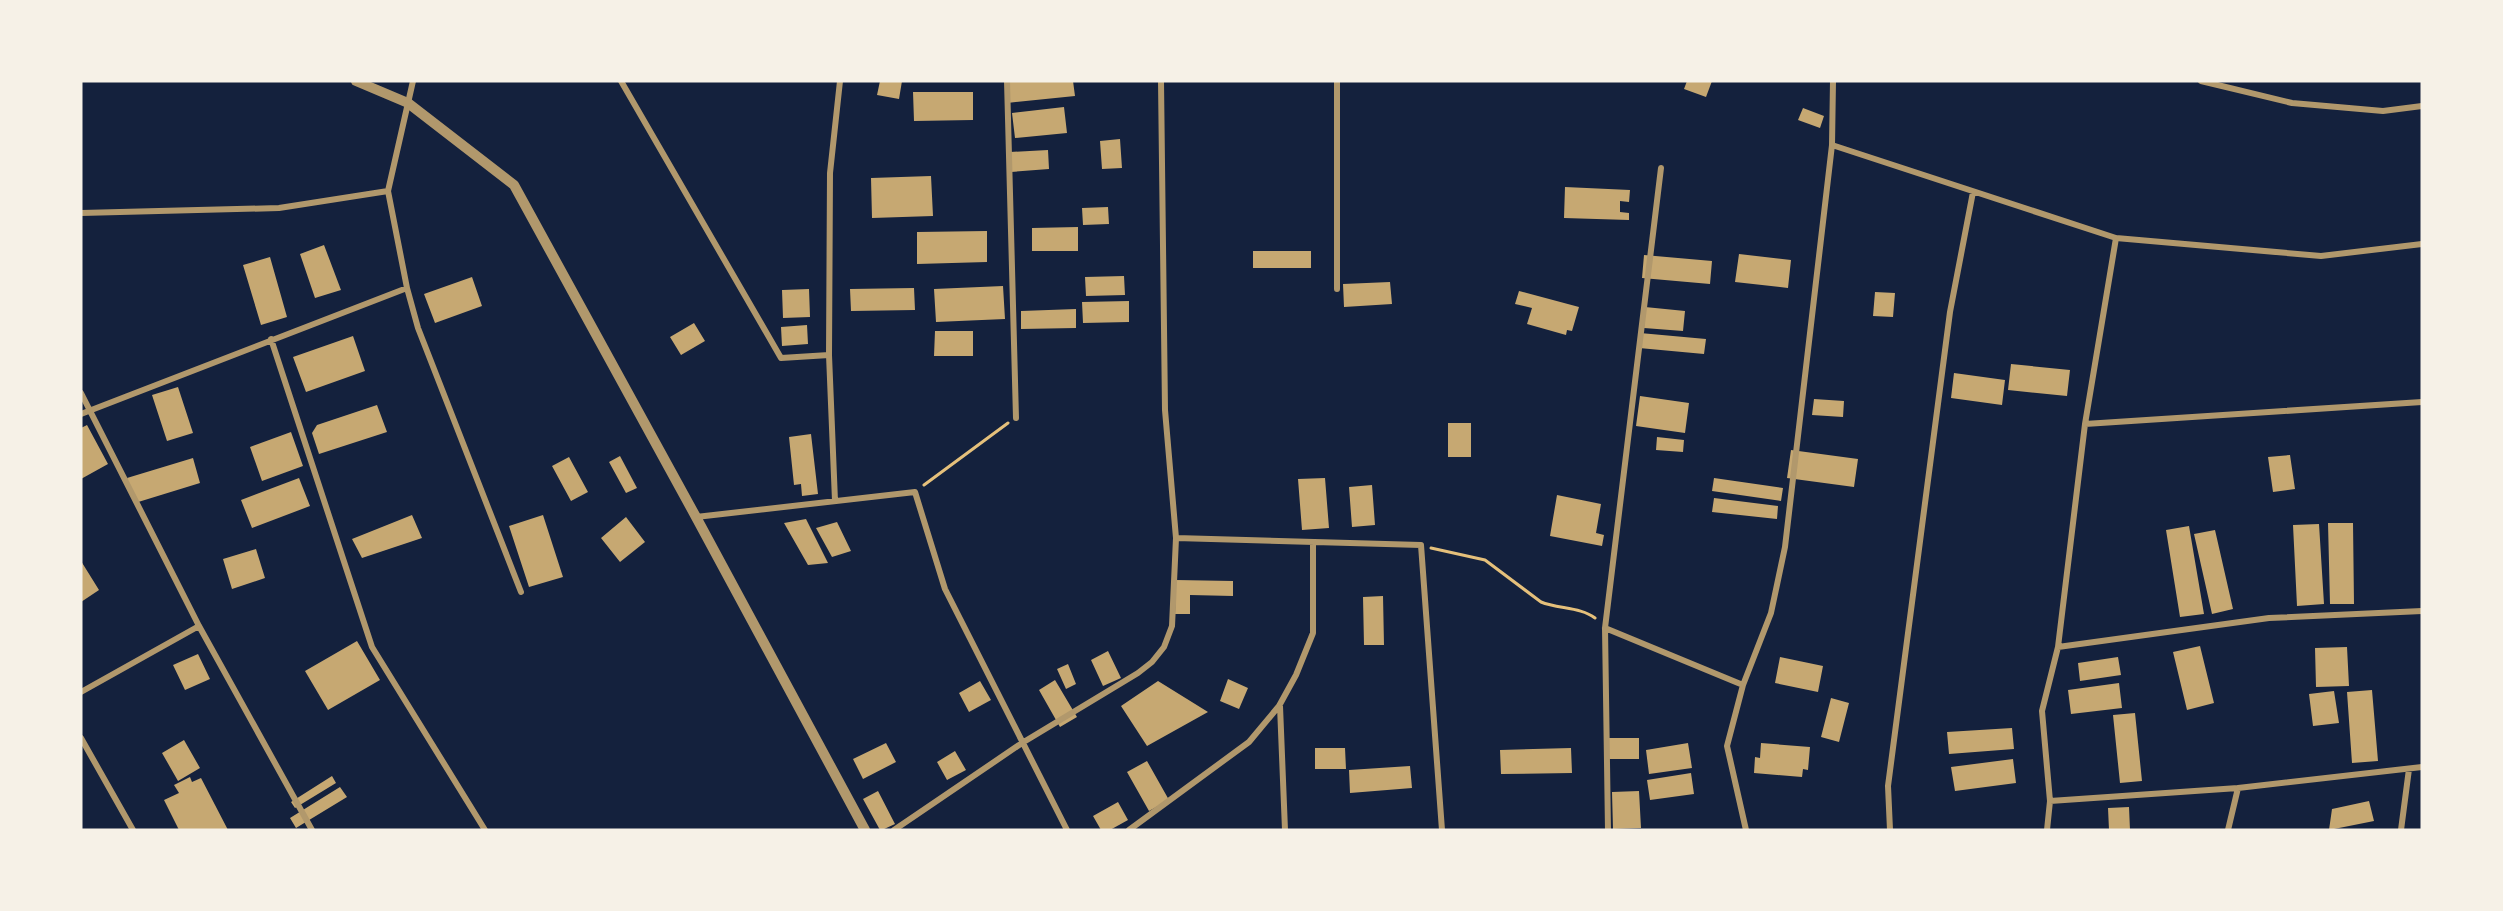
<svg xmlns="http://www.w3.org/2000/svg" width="2503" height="911" viewBox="0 0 2503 911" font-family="'Source Sans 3',sans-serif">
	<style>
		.building { fill: #c6a872 }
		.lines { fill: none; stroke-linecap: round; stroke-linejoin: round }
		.path { stroke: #e5c07b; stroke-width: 3 }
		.minor { stroke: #b1986c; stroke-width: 6 }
		.tertiary { stroke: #b1986c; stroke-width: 10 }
	</style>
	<rect width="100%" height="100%" fill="#14213d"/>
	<path class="building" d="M880 81H902L899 99 877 95Z
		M1005 81H1073L1075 96 1007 103Z
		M1687 81H1712L1706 97 1684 89Z
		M913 92H973V120L914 121Z
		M1064 107 1067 133 1015 138 1012 113Z
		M1803 108 1824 116 1820 128 1798 120Z
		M1120 139 1122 168 1102 169 1100 141Z
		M1048 150 1049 169 1011 172 1010 152Z
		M931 176 933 216 872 218 871 178Z
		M1565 187 1630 190 1629 202 1620 201V212L1629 213V220L1564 218Z
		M1108 207 1109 224 1083 225 1082 208Z
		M1078 227V251H1032V228Z
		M987 231V262L917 264V232Z
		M324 245 341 290 315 298 300 254Z
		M1253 251H1311V268H1253Z
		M1739 254 1791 260 1788 288 1735 282Z
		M1644 255 1712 261 1710 284 1642 278Z
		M270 257 287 317 261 325 243 265Z
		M1124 276 1125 295 1086 296 1085 277Z
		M472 277 482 306 435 323 424 294Z
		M1390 282 1392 304 1344 307 1343 284Z
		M1003 286 1005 319 936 322 934 289Z
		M914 288 915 310 851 311 850 289Z
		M809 289 810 317 783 318 782 290Z
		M1519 291 1579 307 1572 331 1567 330 1566 335 1527 324 1532 308 1515 304Z
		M1875 292 1895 293 1893 317 1873 316Z
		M1129 301V322L1083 323 1082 302Z
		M1645 307 1685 311 1683 331 1644 328Z
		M1076 309V328L1021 329V311Z
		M694 323 705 341 681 355 670 337Z
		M807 325 808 344 782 346 781 327Z
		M935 331H973V356H934Z
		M1640 333 1706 339 1704 354 1639 348Z
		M353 336 365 371 306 392 293 357Z
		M2011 364 2070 370 2067 396 2008 390Z
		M1954 373 2005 380 2002 405 1951 398Z
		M178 387 193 433 167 441 152 395Z
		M1640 396 1689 403 1685 433 1636 426Z
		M1814 399 1844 401 1843 417 1812 415Z
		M377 405 387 432 319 454 312 433 317 425Z
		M1448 423H1471V457H1448Z
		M87 425 108 464 81 479V428Z
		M291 432 303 466 262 481 250 447Z
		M811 434 818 494 802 496 801 484 794 485 789 437Z
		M1657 437 1684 440 1683 452 1656 450Z
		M1791 450 1858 459 1854 487 1787 478Z
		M2290 455 2295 489 2273 492 2268 457Z
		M620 456 637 488 626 493 609 462Z
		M569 457 588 492 571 501 552 466Z
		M193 458 200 483 135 503 127 478Z
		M299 478 310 506 252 528 241 500Z
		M1325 478 1329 528 1302 530 1298 479Z
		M1714 478 1783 488 1781 501 1712 491Z
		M1372 485 1375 525 1352 527 1349 487Z
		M1557 495 1601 504 1596 533 1604 535 1602 546 1550 536Z
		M1714 498 1778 506 1777 519 1712 512Z
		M412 515 422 538 362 558 352 539Z
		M543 515 563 577 529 587 509 526Z
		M626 517 645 542 620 562 601 538Z
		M806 519 828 563 808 565 784 523Z
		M837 522 851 551 832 557 816 528Z
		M2328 523H2353L2354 604H2330Z
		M2319 524 2324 604 2297 606 2293 525Z
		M2189 526 2204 614 2180 617 2166 530Z
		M2215 530 2233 609 2212 614 2194 534Z
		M256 549 265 578 232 589 223 559Z
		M81 561 99 590 81 602Z
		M1176 580 1233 581V596L1190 595V614H1175Z
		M1383 596 1384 645H1364L1363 597Z
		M357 641 380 680 328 710 305 671Z
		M2200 646 2214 703 2187 710 2173 652Z
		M2347 647 2349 686 2316 687 2315 648Z
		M1108 651 1121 678 1103 686 1091 660Z
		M198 654 210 679 185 690 173 665Z
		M1780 657 1823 666 1818 692 1775 683Z
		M2118 657 2121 675 2080 681 2078 663Z
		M1068 664 1076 684 1066 689 1057 669Z
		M1228 679 1248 688 1239 709 1220 701Z
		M1055 680 1077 717 1060 727 1039 690Z
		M980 681 991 700 969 712 959 693Z
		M1158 681 1208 712 1147 746 1121 706Z
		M2119 683 2122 708 2071 714 2068 690Z
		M2372 690 2378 761 2352 763 2347 692Z
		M2334 691 2339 723 2313 726 2309 694Z
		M1831 698 1849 703 1839 742 1821 737Z
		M2135 713 2142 781 2120 783 2113 715Z
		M2012 728 2014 749 1949 754 1947 732Z
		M1608 738H1639V759H1608Z
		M184 740 200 768 178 781 162 753Z
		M886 743 896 762 863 779 853 759Z
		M1688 743 1692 768 1649 774 1646 750Z
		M1761 743 1810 747 1808 770 1803 769 1802 777 1754 773 1755 757 1760 758Z
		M1315 748H1345L1346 769H1315Z
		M1571 748 1572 773 1501 774 1500 750Z
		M955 751 966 770 947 780 937 762Z
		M2013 759 2016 783 1955 791 1951 767Z
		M1147 761 1169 800 1149 811 1127 772Z
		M1410 766 1412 788 1350 793 1349 770Z
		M1691 773 1694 794 1650 800 1647 780Z
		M332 776 336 783 295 808 291 802Z
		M190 777 192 782 201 778 228 830H179L164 800 179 793 174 785Z
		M340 787 347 797 296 828 290 818Z
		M878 791 895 824 882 830H880L863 799Z
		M1639 791 1641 828 1613 829 1612 792Z
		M2369 801 2374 821 2329 830 2332 809Z
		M1118 802 1128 820 1110 830H1101L1093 816Z
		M2129 807 2130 830H2109L2108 808Z"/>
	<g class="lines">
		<path class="path" d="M924 485 1008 423
			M1431 548 1485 560 1541 602C1558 609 1581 607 1595 618"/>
		<path class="minor" d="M621 81 781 358 829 355
			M1007 81 1016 418
			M2201 81 2292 103 2383 111 2422 106
			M1832 145 2116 238 2321 256 2422 244
			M388 191 407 288 418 328 521 592
			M81 213 279 208 388 191 413 81
			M1337 289V81
			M271 339 372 647 485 830
			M81 393 199 626 312 830
			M81 414 407 288
			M2085 424 2422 402
			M835 501 829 355 830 173 840 81
			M696 517 915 492 945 589 1067 830
			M1176 538 1421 545 1442 830
			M1605 628 1743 685
			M2058 647 2269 618 2422 611
			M81 692 199 626
			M1280 706 1285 830
			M81 738 133 830
			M2050 801 2238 788 2422 767
			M894 830 1022 743 1138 673 1152 662 1164 647 1172 626 1176 538 1165 410 1161 81
			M1129 830 1249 742 1279 706 1296 675 1313 633V542
			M1608 830 1605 628 1661 168
			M1746 830 1727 746 1743 685 1771 613 1785 547 1832 145 1833 81
			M1890 830 1888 786 1950 312 1973 192
			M2047 830 2050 801 2042 711 2058 647 2085 424 2116 238
			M2228 830 2238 788
			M2401 830 2409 769"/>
		<path class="tertiary" d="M356 81 408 103 514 185 696 517 865 830"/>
	</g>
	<rect width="2503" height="911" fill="none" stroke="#f6f1e7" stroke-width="165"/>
</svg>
